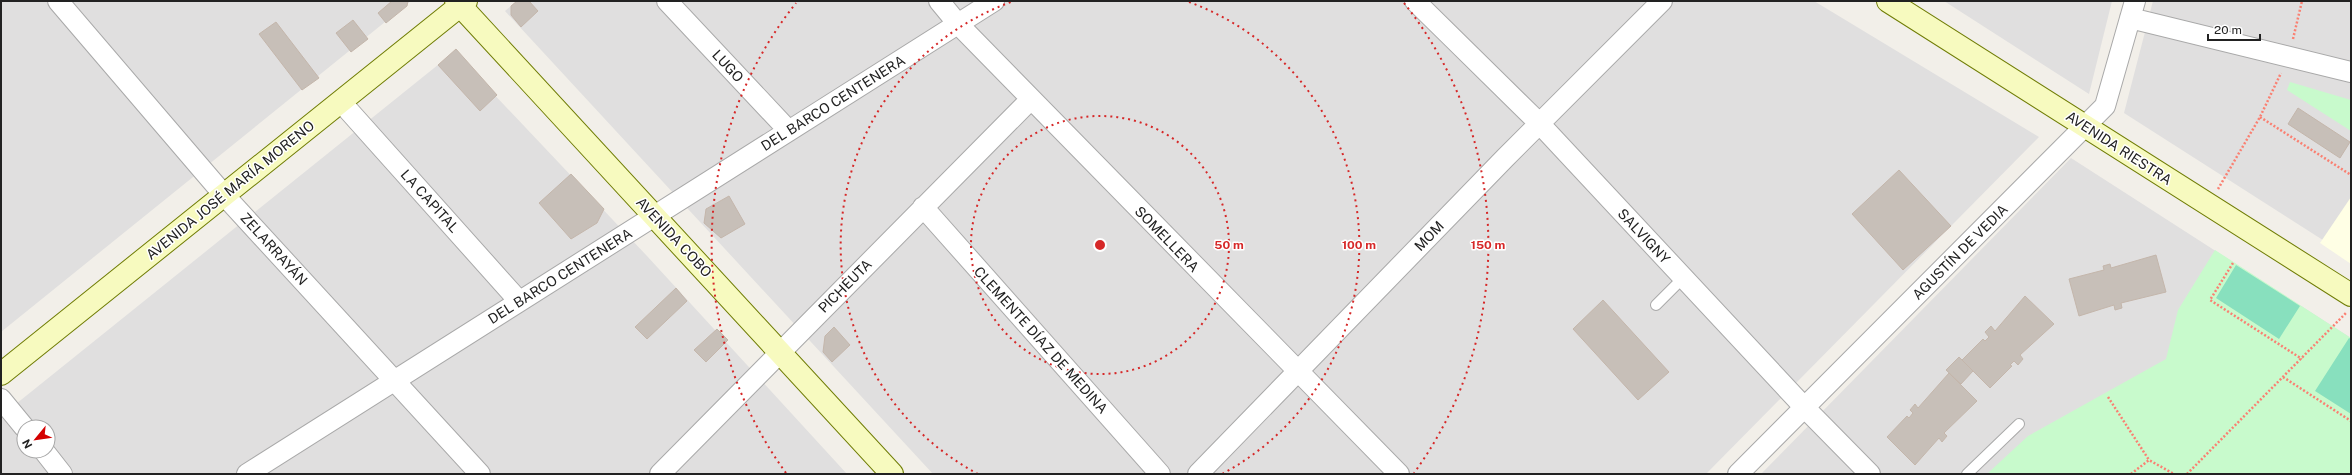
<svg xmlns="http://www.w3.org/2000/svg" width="2352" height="475" viewBox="0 0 2352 475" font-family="'Public Sans',sans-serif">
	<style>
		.residential { fill: #e0dfdf; fill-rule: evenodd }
		.education { fill: #ffffe5 }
		.park { fill: #c8facc }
		.pitch { fill: #88e0be }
		.building { fill: #c7bfb8; stroke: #c4b6ab }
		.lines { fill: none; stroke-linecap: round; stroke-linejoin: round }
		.service-casing { stroke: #a9a9a9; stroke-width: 12 }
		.minor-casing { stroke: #a9a9a9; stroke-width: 22 }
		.secondary-casing { stroke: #707d05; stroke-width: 24 }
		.path { stroke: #fa8072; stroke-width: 2.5; stroke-dasharray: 2 2; stroke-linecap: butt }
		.service { stroke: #fff; stroke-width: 10 }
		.minor { stroke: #fff; stroke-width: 20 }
		.secondary { stroke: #f7fabf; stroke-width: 22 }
		.ring { fill: none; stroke: #d62828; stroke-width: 2; stroke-dasharray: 2 4 }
		.labels { text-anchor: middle; stroke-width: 3; stroke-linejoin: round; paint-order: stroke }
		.street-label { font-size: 14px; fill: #222; stroke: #fff }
		.centre { fill: #d62828; stroke: #fff; stroke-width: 2 }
		.ring-label { font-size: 12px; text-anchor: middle; font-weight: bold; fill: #d62828; stroke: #fff; stroke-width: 3; stroke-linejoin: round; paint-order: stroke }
	</style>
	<rect width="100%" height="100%" fill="#f2efe9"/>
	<path class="residential" d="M1 1H411L1 332Z
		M517 1H1814L2039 137 1706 474H933L505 11Z
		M1944 1H2112L2089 94Z
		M2153 1H2351V258L2124 113Z
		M454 52 647 256 847 474H1V416ZM24 427H48V451H24Z
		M2071 158 2351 338V474H1761Z"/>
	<path class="education" d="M2351 197V264L2320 243Z"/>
	<path class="park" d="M2290 82 2351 100V131L2287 90Z
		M2215 250 2351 338V474H1987L2028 436 2166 359 2178 310Z"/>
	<path class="pitch" d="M2236 265 2300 306 2279 339 2216 298Z
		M2349 338 2351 339V414L2315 391Z"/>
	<path class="building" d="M392 1H408L407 6 386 23 378 13Z
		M517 1H529L538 11 521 27 511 15V6Z
		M353 20 368 39 351 52 336 33Z
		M276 22 319 78 302 90 259 34Z
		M456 49 497 95 480 111 438 65Z
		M2298 108 2350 142 2340 158 2288 124Z
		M1899 170 1951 226 1903 270 1852 214Z
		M571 174 604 209 597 223 571 239 539 203Z
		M729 196 745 224 721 238 704 223 706 209Z
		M2156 255 2166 292 2121 303 2122 308 2115 310 2114 305 2079 316 2069 279 2104 270 2103 266 2110 264 2111 268Z
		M676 288 687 301 647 339 635 327Z
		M2025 296 2054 324 2020 355 2023 359 2018 365 2014 361 2010 365 2012 366 1990 388 1962 360 1983 339 1985 341 1989 337 1985 332 1991 326 1995 331Z
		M1603 300 1669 372 1638 400 1573 329Z
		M834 327 850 345 832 362 823 352 825 336Z
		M717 329 728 340 706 362 694 350Z
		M1959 357 1973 371 1961 384 1946 370Z
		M1949 373 1977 401 1944 433 1947 436 1942 442 1939 438 1915 465 1887 437 1907 416 1909 418 1913 413 1910 410 1915 404 1918 408Z"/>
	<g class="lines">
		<g class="service-casing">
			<path id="service" d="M1656 305 1683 278
				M1967 474 2019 424"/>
		</g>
		<g class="minor-casing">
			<path id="minor" d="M58 1 224 195 480 474
				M667 1 789 131
				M939 1 958 24 1399 474
				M1415 1 1539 123 1805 408 1870 474
				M2130 18 2351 72
				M341 102 519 301
				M923 207 1160 474
				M1 399 24 427
				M44 451 62 474
				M247 474 994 1
				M660 474 1031 99
				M1198 474 1505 158 1662 1
				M1738 474 2105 106 2135 1"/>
		</g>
		<g class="secondary-casing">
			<path id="secondary" d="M456 1 892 474
				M1888 1 2351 295
				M1 374 466 1"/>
		</g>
		<path class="path" d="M2293 39 2302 1
			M2260 117 2351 175
			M2218 189 2260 117 2281 73
			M2233 263 2210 300 2302 359
			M2283 377 2351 421
			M2108 397 2149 460
			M2131 474 2149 460 2174 474
			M2187 474 2346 313"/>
		<use href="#service" class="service"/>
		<use href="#minor" class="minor"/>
		<use href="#secondary" class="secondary"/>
	</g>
	<g class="ring">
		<circle cx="1100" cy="245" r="129"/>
		<path d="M978 474A259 259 0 0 1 1011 2M1189 2A259 259 0 0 1 1222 474"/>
		<path d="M786 473A388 388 0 0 1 796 3M1404 3A388 388 0 0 1 1414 473"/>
	</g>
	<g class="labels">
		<g class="street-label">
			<text transform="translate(728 66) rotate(47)" y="5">LUGO</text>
			<text transform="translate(833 103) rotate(-32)" y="5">DEL BARCO CENTENERA</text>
			<text transform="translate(2119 148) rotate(33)" y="5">AVENIDA RIESTRA</text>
			<text transform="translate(230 190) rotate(-39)" y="5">AVENIDA JOSÉ MARÍA MORENO</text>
			<text transform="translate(430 201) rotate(48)" y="5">LA CAPITAL</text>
			<text transform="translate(1429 236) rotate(-46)" y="5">MOM</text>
			<text transform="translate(1644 236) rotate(47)" y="5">SALVIGNY</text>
			<text transform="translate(674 237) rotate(47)" y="5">AVENIDA COBO</text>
			<text transform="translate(1167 239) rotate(46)" y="5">SOMELLERA</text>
			<text transform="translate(274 249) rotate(48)" y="5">ZELARRAYÁN</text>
			<text transform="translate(1960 252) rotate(-45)" y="5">AGUSTÍN DE VEDIA</text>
			<text transform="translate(560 276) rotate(-32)" y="5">DEL BARCO CENTENERA</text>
			<text transform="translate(845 286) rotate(-45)" y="5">PICHEUTA</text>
			<text transform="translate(1041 340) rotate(48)" y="5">CLEMENTE DÍAZ DE MEDINA</text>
		</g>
	</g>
	<circle cx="1100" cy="245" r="6" class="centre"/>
	<g class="ring-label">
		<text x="1229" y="249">50 m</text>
		<text x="1359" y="249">100 m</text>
		<text x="1488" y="249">150 m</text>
	</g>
	<rect width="2352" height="475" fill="none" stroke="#222222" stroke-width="4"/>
	<g transform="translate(36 439) rotate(241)"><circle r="19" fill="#ffffff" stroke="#a7a7a7"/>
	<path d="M0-3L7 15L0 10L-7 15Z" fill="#d40000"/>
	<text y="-6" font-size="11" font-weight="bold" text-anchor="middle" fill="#222222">N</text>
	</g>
	<path d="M2208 34v6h52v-6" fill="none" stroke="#222222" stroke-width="2"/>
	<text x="2214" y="34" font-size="12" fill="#222222" stroke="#ffffff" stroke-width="3" paint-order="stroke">20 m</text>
</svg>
